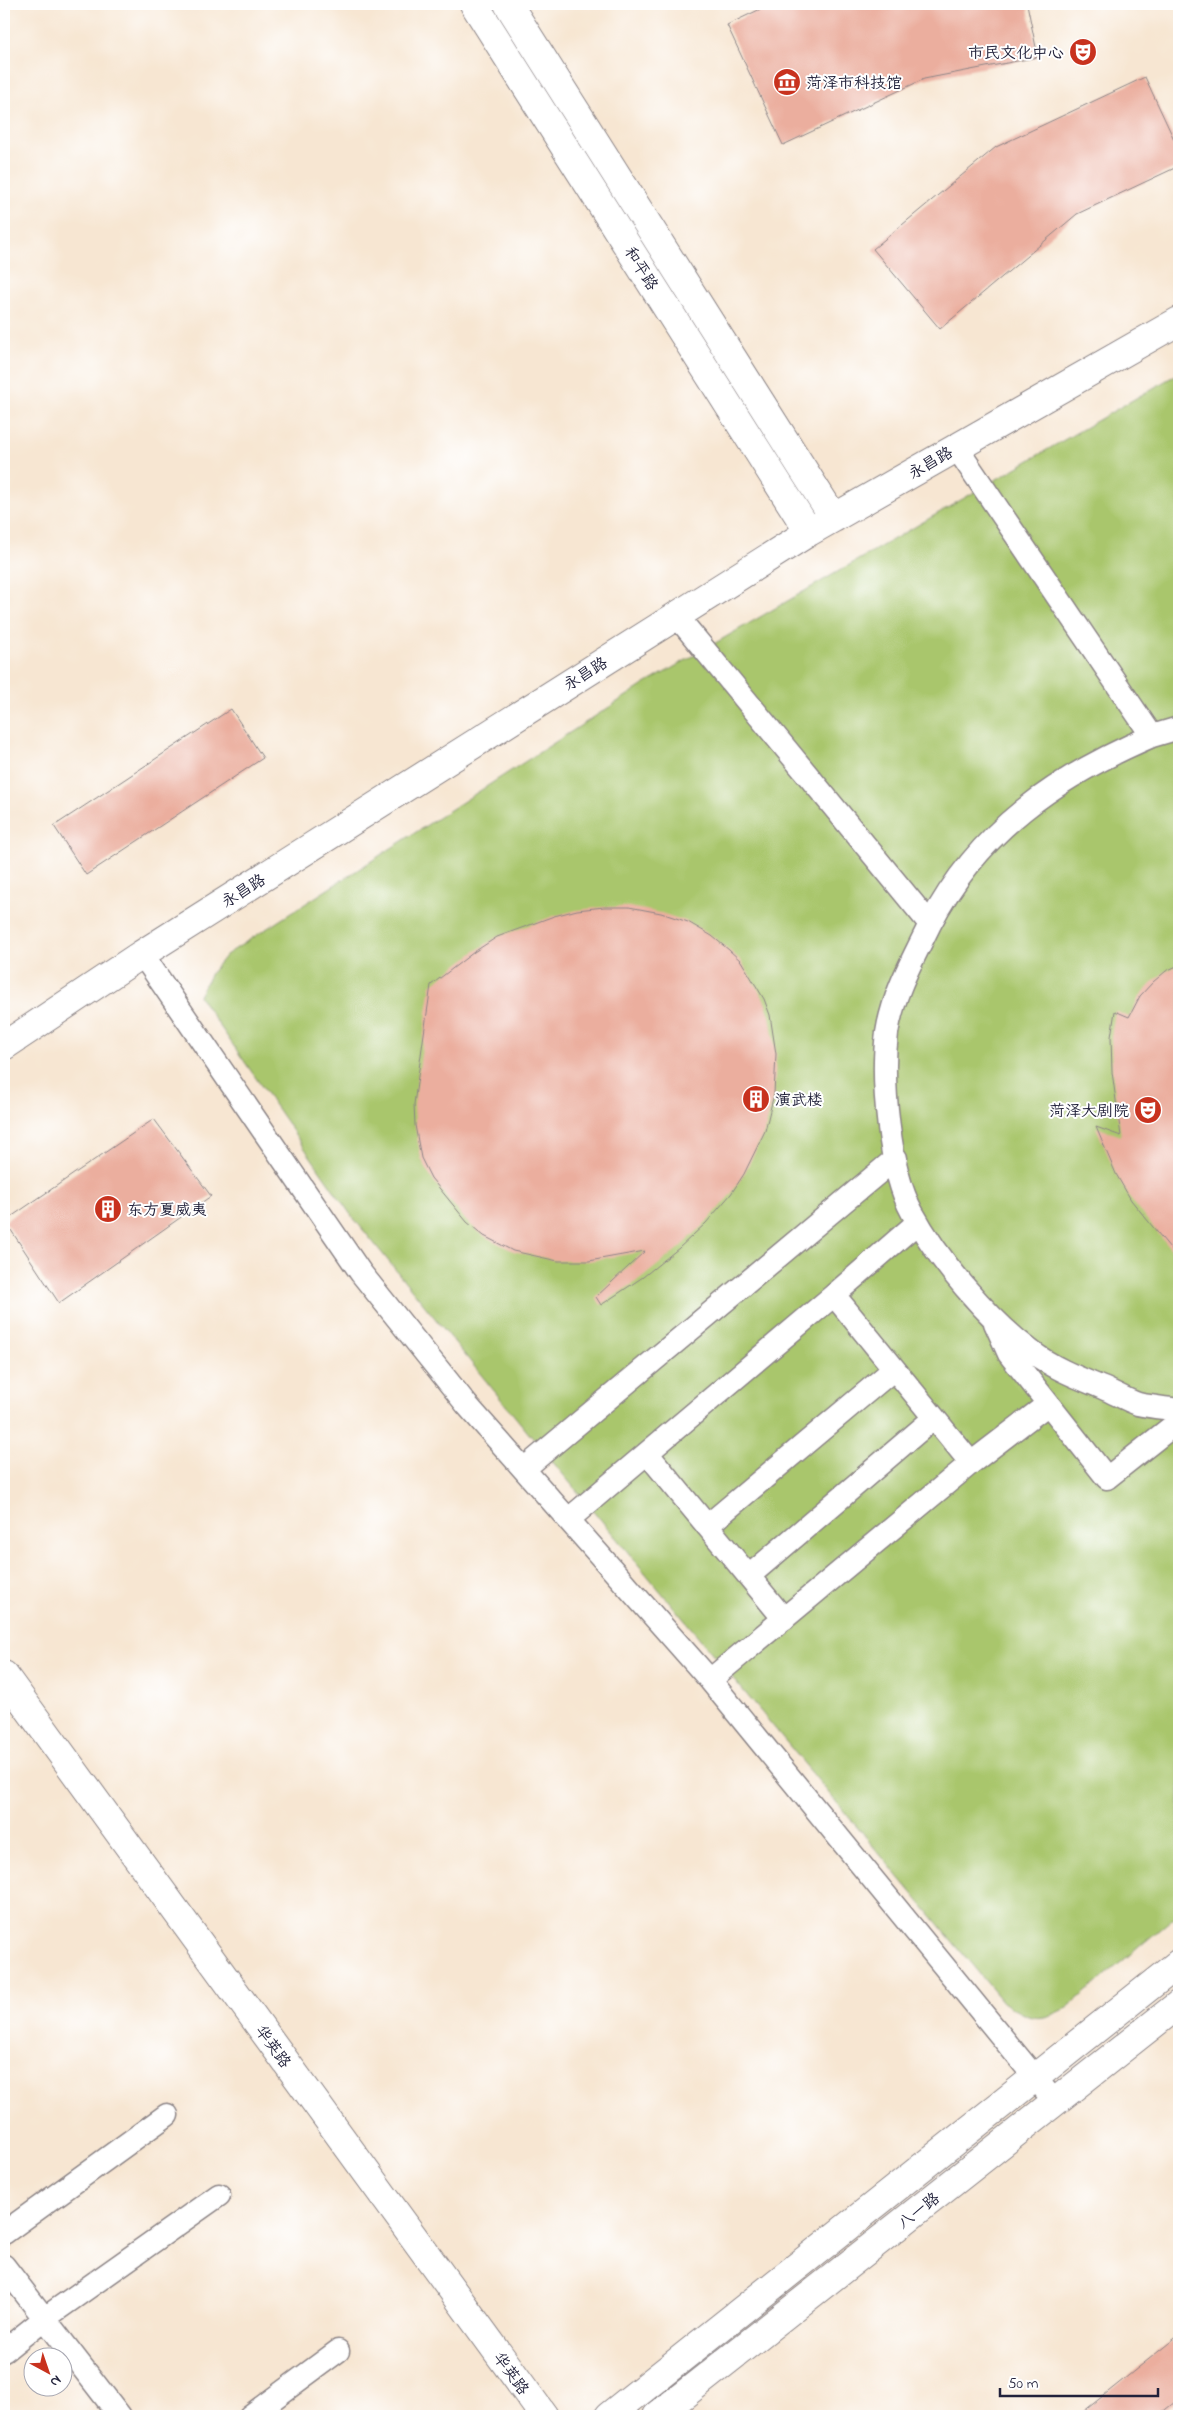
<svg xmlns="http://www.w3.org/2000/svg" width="1183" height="2420" viewBox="0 0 1183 2420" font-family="'Indie Flower','LXGW WenKai TC',sans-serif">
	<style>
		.green { fill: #a9c66c; stroke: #667454 }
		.building { fill: #ebae9e }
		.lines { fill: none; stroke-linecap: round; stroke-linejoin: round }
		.minor-casing { stroke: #8c8486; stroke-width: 25 }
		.major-casing { stroke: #8c8486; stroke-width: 30 }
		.minor { stroke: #fff; stroke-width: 22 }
		.major { stroke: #fff; stroke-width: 28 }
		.labels { text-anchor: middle; stroke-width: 4; stroke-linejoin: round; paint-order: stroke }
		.poi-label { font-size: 16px; fill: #22223b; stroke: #fff; text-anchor: start }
		.street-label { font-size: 16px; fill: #22223b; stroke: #fff }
	</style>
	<rect width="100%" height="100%" fill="#fff"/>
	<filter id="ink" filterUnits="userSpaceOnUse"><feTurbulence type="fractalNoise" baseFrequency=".02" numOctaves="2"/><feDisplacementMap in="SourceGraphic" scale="10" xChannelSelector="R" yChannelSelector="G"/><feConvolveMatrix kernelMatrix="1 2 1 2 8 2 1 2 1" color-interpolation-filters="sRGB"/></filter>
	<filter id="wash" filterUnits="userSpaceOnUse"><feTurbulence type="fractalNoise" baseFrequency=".0096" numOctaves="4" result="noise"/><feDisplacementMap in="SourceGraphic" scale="20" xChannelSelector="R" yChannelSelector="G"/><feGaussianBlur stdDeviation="1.12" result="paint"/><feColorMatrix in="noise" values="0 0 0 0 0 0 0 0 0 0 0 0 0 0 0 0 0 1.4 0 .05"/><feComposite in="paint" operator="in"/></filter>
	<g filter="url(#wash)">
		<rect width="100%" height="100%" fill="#f7e6d2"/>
		<path class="green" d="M1179 373V1913L1067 2008C1038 2023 1030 2020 1003 2002L526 1430 351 1215 199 996 211 973 226 955 645 684Z"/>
		<g id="blocks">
			<path class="building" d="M771 4H1027L1038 57 924 79 783 145 727 25Z
				M1145 77 1179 150V166L1077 214 940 329 873 249 996 147Z
				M231 709 263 758 86 875 54 826Z
				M604 907H629L661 913 688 922 712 936 729 950 741 961 764 999 770 1015 776 1054 774 1094 765 1131 744 1174 731 1194 706 1223 679 1248 643 1277 601 1305 596 1297 645 1251 589 1261H558L513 1251 484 1236 467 1222 431 1178 421 1158 415 1125 414 1104 431 985 474 952 497 937 554 916 577 910Z
				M1179 965V1259L1131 1200 1116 1174 1096 1127 1121 1136 1112 1072 1111 1037 1115 1011 1129 1017 1140 996 1153 982 1166 971Z
				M154 1119 211 1196 59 1303 5 1221Z
				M1179 2335V2399L1157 2416H1078Z"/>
		</g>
	</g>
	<g filter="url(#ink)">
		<use href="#blocks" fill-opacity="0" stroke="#8c8486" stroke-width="1"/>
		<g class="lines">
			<g class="minor-casing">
				<path id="minor" d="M676 615 930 924C979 830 1056 777 1152 736L956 447
					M1152 736 1179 728
					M930 924C913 959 893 994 887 1033 881 1080 889 1170 912 1212 938 1260 988 1319 1032 1352 1053 1368 1079 1378 1103 1388 1115 1393 1126 1400 1138 1404 1151 1407 1166 1408 1179 1410
					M142 954 361 1273 467 1405 710 1680 1055 2102
					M834 1295 918 1222
					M995 1323 1009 1354 1107 1478 1179 1421
					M647 1453 784 1619
					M971 1463 1048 1404
					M525 1468 896 1158
					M569 1519 834 1295 971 1463 710 1680
					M707 1526 894 1369
					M749 1576 934 1418
					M4 2233 167 2115
					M4 2266 120 2416
					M4 2351 45 2318 219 2195
					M250 2416 338 2351"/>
			</g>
			<g class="major-casing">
				<path id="major" d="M474 4 809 532
					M508 4 834 518
					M4 1046 142 954 809 532 1179 321
					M4 1675 544 2416
					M609 2416 1179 1963
					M657 2416 1179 2004"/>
			</g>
			<use href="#minor" class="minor"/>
			<use href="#major" class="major"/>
		</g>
	</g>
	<defs>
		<g id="theatre-disc" transform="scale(1.4375)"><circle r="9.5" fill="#c8321e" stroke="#fff"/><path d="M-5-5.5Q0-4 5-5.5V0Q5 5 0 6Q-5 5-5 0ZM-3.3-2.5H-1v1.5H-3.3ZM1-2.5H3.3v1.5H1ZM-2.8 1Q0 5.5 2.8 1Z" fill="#fff"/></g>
		<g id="museum-disc" transform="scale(1.4375)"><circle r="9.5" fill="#c8321e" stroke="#fff"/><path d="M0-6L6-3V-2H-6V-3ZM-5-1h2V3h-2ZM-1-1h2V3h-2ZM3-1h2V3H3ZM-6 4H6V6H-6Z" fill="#fff"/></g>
		<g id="building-disc" transform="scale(1.4375)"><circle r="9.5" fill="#c8321e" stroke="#fff"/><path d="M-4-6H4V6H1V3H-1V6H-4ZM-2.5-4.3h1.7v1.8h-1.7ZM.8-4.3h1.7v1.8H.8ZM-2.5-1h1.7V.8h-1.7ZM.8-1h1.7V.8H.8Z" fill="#fff"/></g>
	</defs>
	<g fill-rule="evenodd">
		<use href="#theatre-disc" x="1083" y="52"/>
		<use href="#museum-disc" x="787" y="82"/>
		<use href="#building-disc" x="756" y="1099"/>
		<use href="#theatre-disc" x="1148" y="1110"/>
		<use href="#building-disc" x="108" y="1209"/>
	</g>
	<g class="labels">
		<g class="poi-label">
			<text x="1064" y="58" text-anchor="end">市民文化中心</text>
			<text x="806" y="88">菏泽市科技馆</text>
			<text x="775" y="1105">演武楼</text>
			<text x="1129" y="1116" text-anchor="end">菏泽大剧院</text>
			<text x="127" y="1215">东方夏威夷</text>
		</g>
		<g class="street-label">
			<text transform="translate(642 268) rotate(58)" y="6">和平路</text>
			<text transform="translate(930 462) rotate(-30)" y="6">永昌路</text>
			<text transform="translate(585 673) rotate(-32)" y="6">永昌路</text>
			<text transform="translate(243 890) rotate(-32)" y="6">永昌路</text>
			<text transform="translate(274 2046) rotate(54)" y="6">华英路</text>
			<text transform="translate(918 2210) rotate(-38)" y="6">八一路</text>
			<text transform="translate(512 2373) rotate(54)" y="6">华英路</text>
		</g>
	</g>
	<rect width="1183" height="2420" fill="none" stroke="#fff" stroke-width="20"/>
	<g transform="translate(48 2372) rotate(140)"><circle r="24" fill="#ffffff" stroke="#a7a7b1"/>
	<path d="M0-4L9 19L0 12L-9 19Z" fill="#c8321e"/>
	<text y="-8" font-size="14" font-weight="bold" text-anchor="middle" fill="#22223b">N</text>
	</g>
	<path d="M1000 2388v8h158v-8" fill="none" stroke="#22223b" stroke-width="2.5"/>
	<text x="1008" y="2388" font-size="15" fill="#22223b" stroke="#ffffff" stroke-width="4" paint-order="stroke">50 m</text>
</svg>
